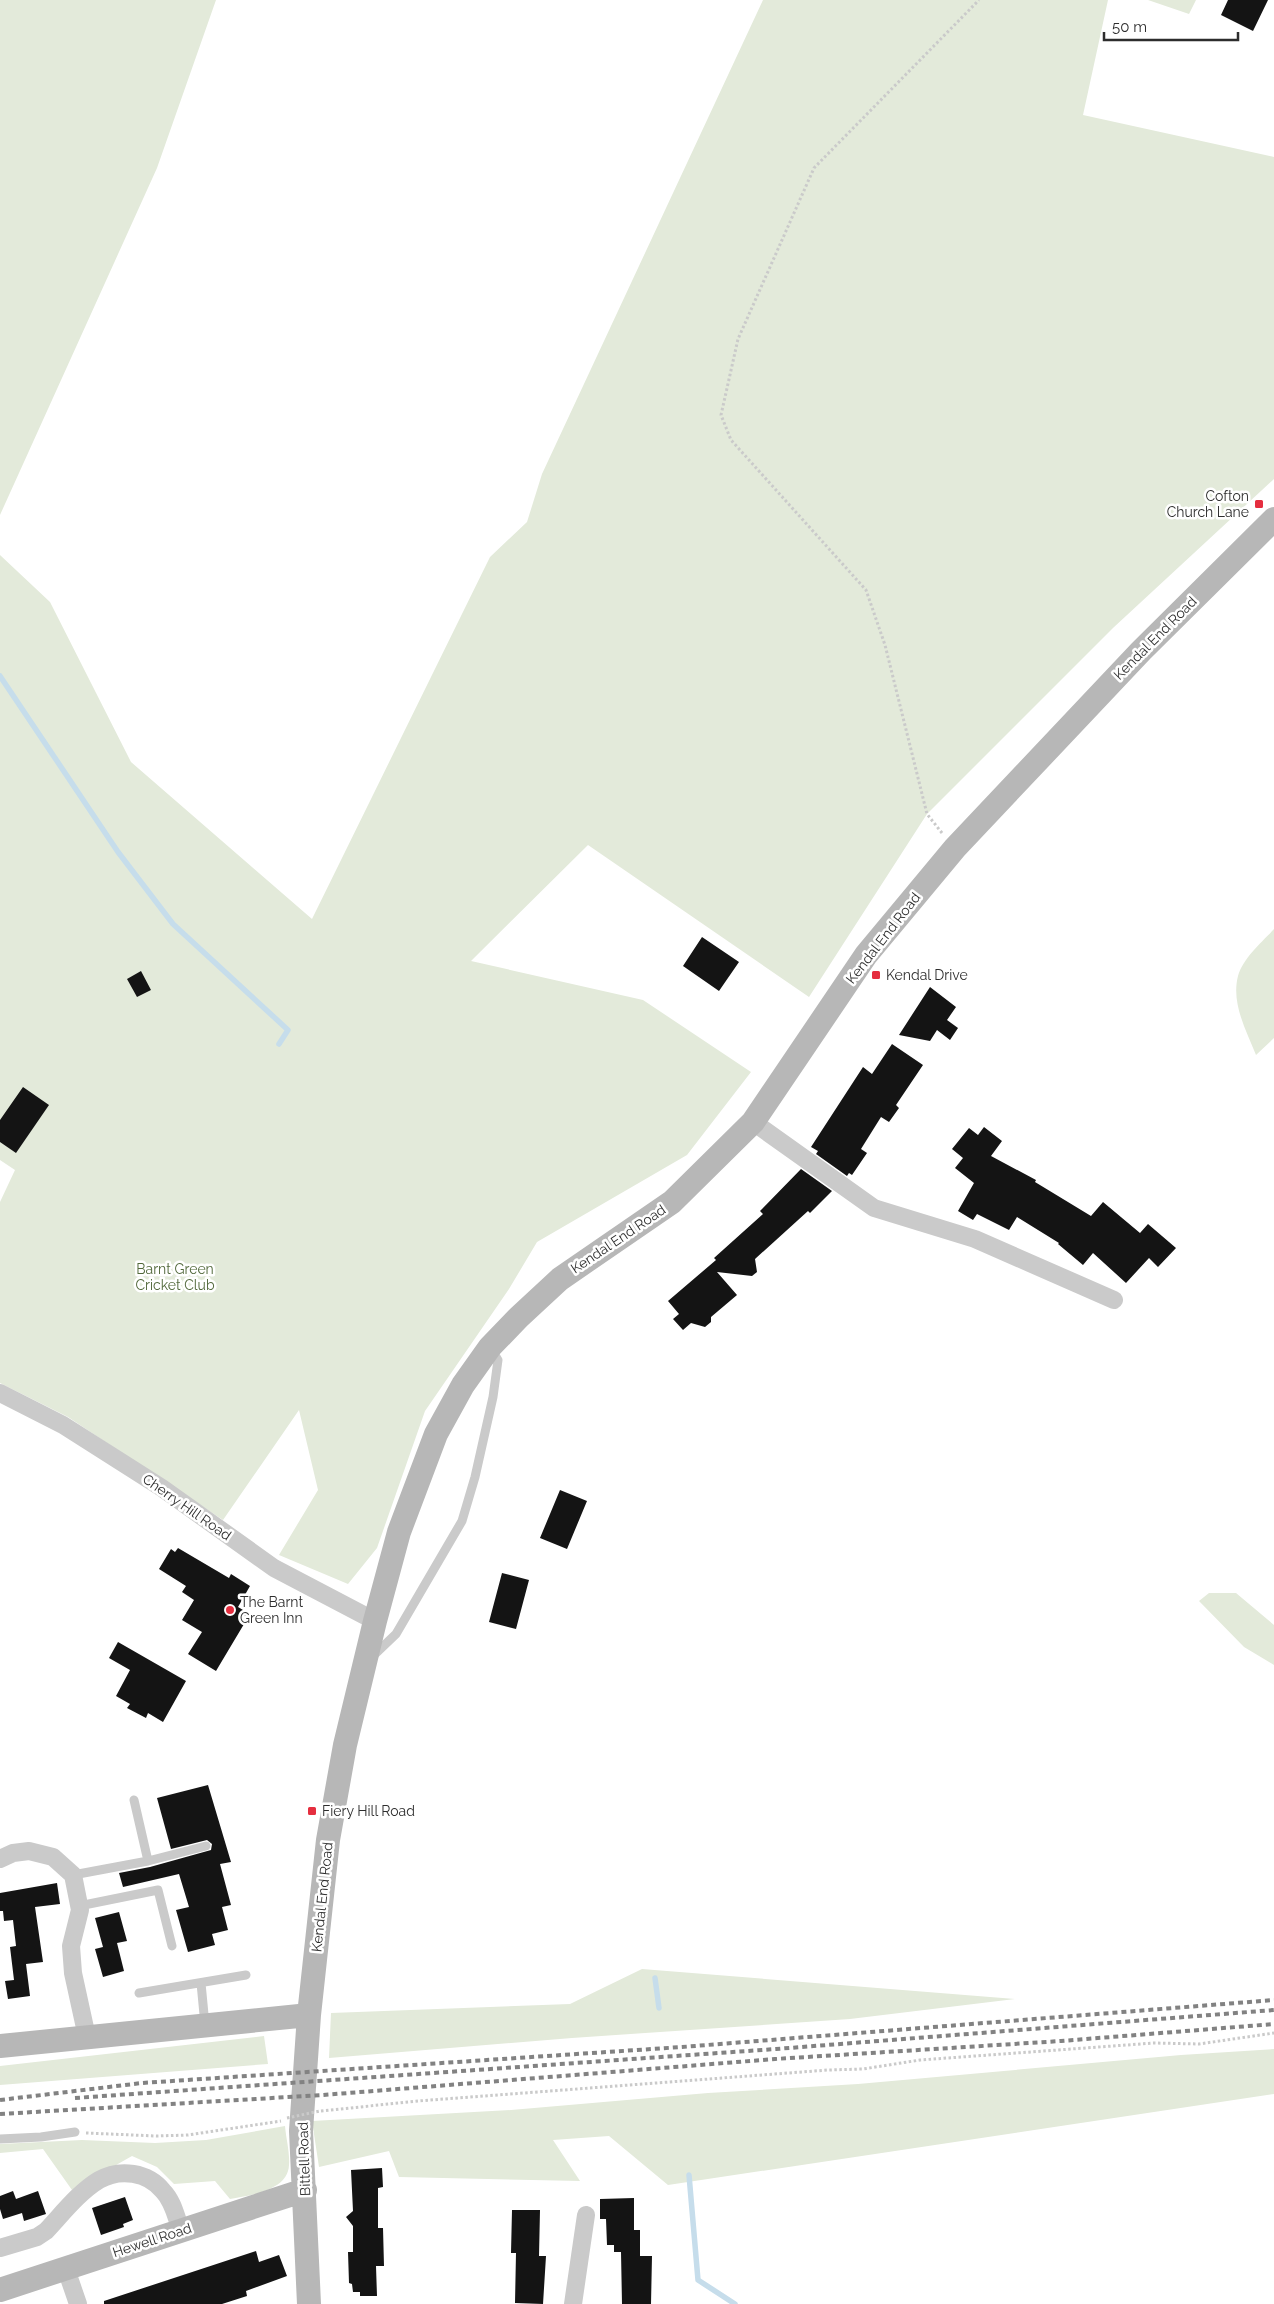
<svg xmlns="http://www.w3.org/2000/svg" width="1274" height="2304" viewBox="0 0 1274 2304" font-family="Raleway,sans-serif">
	<style>
		.green { fill: #e3eada }
		.lines { fill: none; stroke-linecap: round; stroke-linejoin: round }
		.stream { stroke: #c6ddeb; stroke-width: 5.5 }
		.building { fill: #141414 }
		.path { stroke: #cacaca; stroke-width: 3; stroke-dasharray: 2.5 2.5; stroke-linecap: butt }
		.lane { stroke: #cacaca; stroke-width: 9 }
		.street { stroke: #cacaca; stroke-width: 18 }
		.secondary { stroke: #b7b7b7; stroke-width: 24 }
		.rail { stroke: #828282; stroke-width: 4; stroke-dasharray: 5 4; stroke-linecap: butt }
		.path-bridge { stroke: #cacaca; stroke-width: 3; stroke-dasharray: 2.5 2.5; stroke-linecap: butt }
		.poi-dot { fill: #e52e3f; stroke: #fff; stroke-width: 2 }
		.labels { text-anchor: middle; stroke-width: 5; stroke-linejoin: round; paint-order: stroke }
		.poi-label { font-size: 14px; fill: #2d2d2d; stroke: #fff; text-anchor: start }
		.street-label { font-size: 14px; fill: #2d2d2d; stroke: #fff }
		.park-label { font-size: 14px; fill: #51683a; stroke: #fff }
	</style>
	<rect width="100%" height="100%" fill="#fff"/>
	<path class="green" d="M0 0H216L157 168 0 515Z
		M763 0H1108L1083 115 1274 157V479L1113 628 927 814 809 997 588 845 471 961 643 1000 751 1072 687 1155 537 1242 509 1289 425 1411 377 1548 348 1584 279 1555 318 1490 299 1410 223 1520 68 1417 0 1383V1202L15 1170 0 1160V555L50 602 131 762 312 919 490 557 527 522 542 474Z
		M1148 0H1196L1189 14Z
		M1274 929V1038L1256 1055C1246 1030 1231 1003 1238 976 1243 958 1262 942 1274 929Z
		M1209 1593H1236L1274 1625V1665L1244 1647 1199 1601Z
		M642 1969 1015 1999 850 2019 572 2038 329 2058 331 2013 570 2004Z
		M264 2036 268 2064 0 2085V2066Z
		M1274 2049V2094L668 2185 609 2136 553 2140 580 2181 399 2177 389 2151 319 2167 312 2121 511 2110 708 2093 858 2084 1181 2055Z
		M285 2126C286 2138 290 2153 289 2165 288 2191 250 2195 230 2199L215 2181 174 2184 157 2167 132 2156 72 2190 43 2149 0 2153V2144L82 2140 155 2143 206 2140Z"/>
	<g class="lines">
		<path class="stream" d="M0 676 118 852 173 924 288 1030 279 1044
			M655 1978 659 2008
			M689 2175 698 2280 735 2304"/>
	</g>
	<path class="building" d="M1228 0H1268L1253 31 1221 15Z
		M702 937 739 962 719 991 683 966Z
		M141 971 151 990 137 997 127 979Z
		M930 987 956 1007 947 1020 958 1028 950 1040 937 1030 930 1041 899 1035Z
		M892 1044 923 1065 896 1105 899 1108 889 1122 881 1117 861 1149 867 1153 852 1175 849 1173 847 1176 816 1154 818 1151 811 1147 863 1067 872 1074Z
		M23 1087 49 1105 16 1153 0 1142V1120Z
		M984 1127 1002 1141 991 1156 1036 1180 1035 1182 1091 1216 1103 1202 1140 1233 1148 1224 1176 1248 1158 1267 1149 1258 1126 1283 1093 1253 1083 1265 1058 1244 1059 1243 1017 1217 1009 1230 977 1214 973 1220 958 1211 974 1183 955 1168 963 1158 952 1149 969 1128 978 1135Z
		M801 1169 832 1191 810 1213 808 1211 755 1259 757 1272 752 1276 717 1272 737 1295 711 1317V1322L705 1327 691 1323 683 1330 673 1319 679 1314 668 1301 716 1260 714 1258 763 1214 760 1211Z
		M560 1490 587 1501 567 1549 540 1538Z
		M178 1548 229 1578 231 1574 250 1586 238 1607 250 1614 216 1671 188 1654 202 1632 182 1620 194 1600 182 1592 186 1586 159 1569 171 1549 175 1552Z
		M502 1573 529 1580 516 1629 489 1622Z
		M118 1642 186 1681 163 1722 148 1713 146 1718 127 1708 130 1704 116 1696 130 1670 109 1658Z
		M208 1785 231 1862 220 1864 231 1905 222 1907 228 1930 212 1934 215 1945 188 1952 176 1910 189 1907 179 1874 123 1887 119 1873 150 1867 211 1850 212 1844 207 1840 171 1849 157 1798Z
		M57 1883 60 1904 35 1907 43 1962 26 1964 30 1996 8 1999 5 1981 14 1980 10 1947 16 1946 13 1920 4 1921 3 1911H0V1893Z
		M119 1912 127 1941 117 1943 124 1971 103 1977 95 1949 103 1947 95 1918Z
		M382 2168 383 2187 378 2188V2228H383L384 2266H376L377 2296H360V2292H353L352 2284 349 2283 348 2252H353V2226L346 2217 353 2211 351 2170Z
		M13 2191 16 2199 38 2191 46 2214 24 2221 22 2213 3 2219 0 2209V2196Z
		M125 2197 133 2220 123 2224 124 2227 101 2235 92 2208Z
		M634 2198V2230H640V2256H652L651 2304H622L621 2252H614V2245H607L606 2219H600V2199Z
		M512 2210H540L539 2256H546L543 2304 515 2303 516 2253H511Z
		M256 2251 259 2262 279 2255 287 2276 246 2291 247 2296 222 2304H104V2301Z"/>
	<g class="lines">
		<path class="path" d="M942 833 927 814 885 645 866 590 731 440 721 415 738 339 814 168 979 0
			M321 2111 418 2101 828 2070 863 2069 920 2060 1154 2043 1199 2044 1274 2033
			M86 2133 156 2136 188 2135 281 2121"/>
		<path class="lane" d="M373 1656 396 1634 462 1521 475 1477 493 1397 498 1360 492 1350
			M134 1800 148 1861
			M73 1875 148 1861 206 1846
			M79 1906 158 1890 172 1946
			M201 1983 205 2025
			M139 1993 246 1975
			M0 2139 41 2137 75 2132"/>
		<path class="street" d="M753 1122 874 1208 975 1239 1114 1300
			M0 1393 63 1425 162 1488 274 1568 375 1621
			M0 1859 13 1853 29 1851 53 1857 73 1875 80 1910 71 1946 73 1973 87 2037
			M0 2248 37 2237 46 2231C62 2214 79 2192 99 2180 120 2168 148 2172 163 2191 173 2201 176 2217 181 2230
			M66 2269 78 2304
			M573 2304 586 2215"/>
		<path class="secondary" d="M0 2046 309 2015
			M0 2290 305 2190
			M309 2304 301 2131 309 2015 328 1840 345 1745 375 1621 399 1532 436 1434 463 1385 490 1347 519 1317 560 1279 672 1202 753 1122 866 955 955 848 1141 651 1274 519"/>
		<path class="rail" d="M75 2098 776 2049 1274 2010
			M0 2100 142 2083 682 2047 1274 2000
			M0 2114 323 2095 775 2059 1061 2041 1274 2024"/>
		<path class="path-bridge" d="M287 2118 320 2111"/>
	</g>
	<g class="poi-dot">
		<rect x="1254" y="499" width="10" height="10" rx="2.5"/>
		<rect x="871" y="970" width="10" height="10" rx="2.5"/>
		<circle cx="230" cy="1610" r="5"/>
		<rect x="307" y="1806" width="10" height="10" rx="2.5"/>
	</g>
	<g class="labels">
		<g class="poi-label">
			<text x="1249" y="501" text-anchor="end">Cofton<tspan x="1249" dy="16">Church Lane</tspan></text>
			<text x="886" y="980">Kendal Drive</text>
			<text x="240" y="1607">The Barnt<tspan x="240" dy="16">Green Inn</tspan></text>
			<text x="322" y="1816">Fiery Hill Road</text>
		</g>
		<g class="street-label">
			<text transform="translate(1155 638) rotate(-45)" y="5">Kendal End Road</text>
			<text transform="translate(883 938) rotate(-52)" y="5">Kendal End Road</text>
			<text transform="translate(618 1239) rotate(-34)" y="5">Kendal End Road</text>
			<text transform="translate(187 1507) rotate(35)" y="5">Cherry Hill Road</text>
			<text transform="translate(322 1897) rotate(-84)" y="5">Kendal End Road</text>
			<text transform="translate(304 2159) rotate(-92)" y="5">Bittell Road</text>
			<text transform="translate(152 2240) rotate(-18)" y="5">Hewell Road</text>
		</g>
		<g class="park-label">
			<text x="175" y="1274">Barnt Green<tspan x="175" dy="16">Cricket Club</tspan></text>
		</g>
	</g>
	<path d="M1104 32v8h134v-8" fill="none" stroke="#2d2d2d" stroke-width="2.5"/>
	<text x="1112" y="32" font-size="15" fill="#2d2d2d" stroke="#ffffff" stroke-width="4" paint-order="stroke">50 m</text>
</svg>
